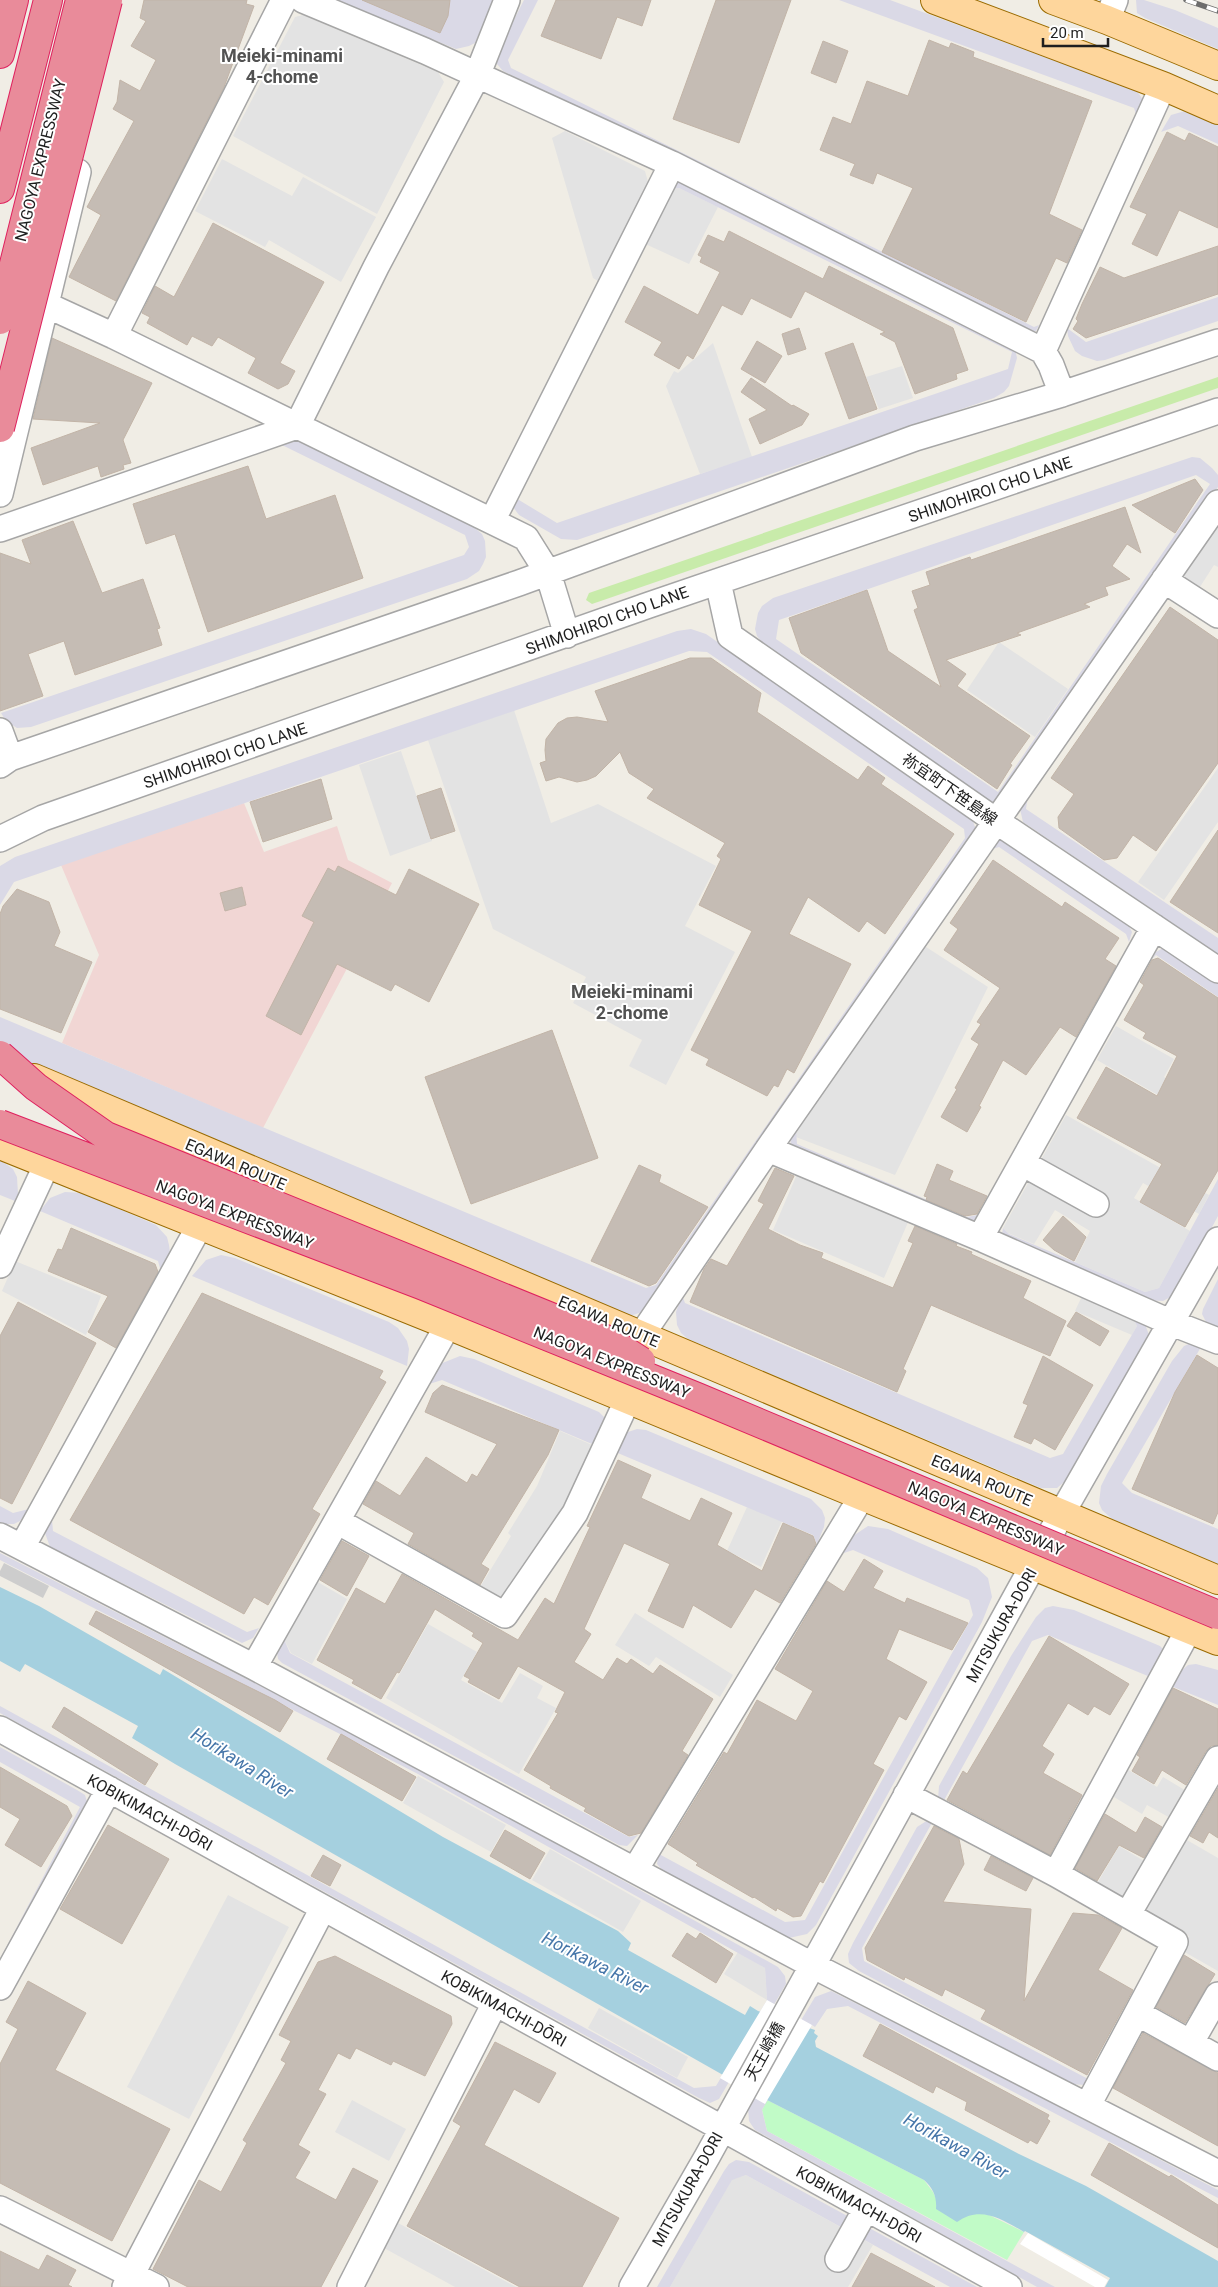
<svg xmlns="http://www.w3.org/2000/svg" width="1218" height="2287" viewBox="0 0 1218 2287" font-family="Roboto,'Noto Sans JP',sans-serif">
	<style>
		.commercial { fill: #f1d6d4 }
		.religious { fill: #cdcdcd }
		.grass { fill: #c8ebaa }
		.park { fill: #c1fbc7 }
		.parking { fill: #e3e3e3 }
		.plaza { fill: #dad9e6; fill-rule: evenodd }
		.water { fill: #a5d0df }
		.pier { fill: #fff }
		.building { fill: #c5bcb4; stroke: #c2b4a7 }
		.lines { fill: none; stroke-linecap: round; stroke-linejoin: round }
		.minor-casing { stroke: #a6a6a6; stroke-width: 28 }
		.major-casing { stroke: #9a6b00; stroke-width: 30 }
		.highway-casing { stroke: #df215e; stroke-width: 30 }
		.minor { stroke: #fff; stroke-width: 25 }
		.major { stroke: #fed69c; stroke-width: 28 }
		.highway { stroke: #e98b9a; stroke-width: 28 }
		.rail-casing { stroke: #6d6d6d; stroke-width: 5.5 }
		.rail { stroke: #fff; stroke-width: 4; stroke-dasharray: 11; stroke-linecap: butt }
		.highway-bridge-casing { stroke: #df215e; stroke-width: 30; stroke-linecap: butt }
		.highway-bridge { stroke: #e98b9a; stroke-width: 28 }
		.labels { text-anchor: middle; stroke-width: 4; stroke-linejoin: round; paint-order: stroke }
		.street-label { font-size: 16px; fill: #1f1f1f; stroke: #fff }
		.neighbourhood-label { font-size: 18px; font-weight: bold; fill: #525252; stroke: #fff }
		.water-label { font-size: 18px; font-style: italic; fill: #4676a9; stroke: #fff }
	</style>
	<rect width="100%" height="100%" fill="#f0ede5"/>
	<path class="commercial" d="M244 803 264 852 337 826 348 860 392 883 263 1128 62 1043 99 955 61 865Z"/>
	<path class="religious" d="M4 1563 49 1586 43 1598 0 1576V1571Z"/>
	<path class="grass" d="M1218 377V388L592 604 586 600 589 593Z"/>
	<path class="park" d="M767 2100 924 2180 933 2192 937 2201 966 2215 978 2213 989 2215 1024 2232 1007 2260 767 2131 762 2110Z"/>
	<path class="parking" d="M303 15 438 72 444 82 377 214 233 136 295 17Z
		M565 131 645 171 648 182 598 281 593 278 552 138Z
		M222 159 292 196 303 177 376 217 341 282 269 240 265 247 195 211Z
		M679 188 718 207 689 264 641 242 670 189Z
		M713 343 752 457 700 474 666 386 674 371 678 373Z
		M902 366 913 398 879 409 866 377Z
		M1218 520V567L1214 565 1198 590 1186 582 1181 572Z
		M999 642 1068 689 1035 737 967 690Z
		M514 710 551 823 598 804 716 866 685 926 735 952 666 1085 629 1066 642 1040 573 1003 586 977 493 929 428 740Z
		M401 751 432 841 390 856 359 765Z
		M1218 768V822L1164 900 1138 882Z
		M923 945 988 987 895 1175 796 1137V1129Z
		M1116 1026 1174 1059 1164 1077 1181 1087 1172 1103 1097 1060Z
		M1066 1115 1209 1195 1199 1214 1143 1183 1134 1198 1190 1231 1159 1288 1145 1292 1075 1262 1090 1231 1055 1210 1034 1244 1008 1233 1003 1228Z
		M798 1172 909 1220 884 1278 773 1230Z
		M15 1261 101 1296 86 1335 2 1291Z
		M1083 1294 1131 1315 1137 1326 1132 1335 1075 1311Z
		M560 1431 599 1448 568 1506 503 1607 477 1592 511 1536 508 1533 537 1486Z
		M747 1507 782 1521 761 1567 727 1551Z
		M316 1581 347 1599 312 1664 291 1653 284 1639Z
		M635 1613 733 1675 720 1697 656 1657 649 1666 615 1645Z
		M428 1624 477 1652 461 1680 502 1703 520 1673 543 1686 537 1698 556 1708 519 1774 386 1698Z
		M1125 1768 1157 1787 1163 1777 1188 1792 1172 1819 1147 1805 1142 1814 1109 1794Z
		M418 1776 506 1825 491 1852 403 1803Z
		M1180 1836 1218 1858V1971L1181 1950 1189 1936 1145 1911 1141 1903Z
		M1119 1846 1149 1864 1129 1898 1119 1901 1095 1887Z
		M550 1849 641 1901 623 1932 532 1880Z
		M228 1895 289 1927 189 2119 127 2087Z
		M738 1952 765 1968 767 2000 724 1974Z
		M599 2008 688 2057 677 2078 588 2028Z
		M352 2100 406 2129 389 2161 335 2132Z
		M746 2175 873 2245 848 2287H670L732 2179Z
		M398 2223 516 2287H455L384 2248Z"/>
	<path class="plaza" d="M336 0H495L475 43 469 46 456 49Z
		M524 0H538L508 60 511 68 1034 327 1039 325 1036 331H1029L503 71 497 64V53Z
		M839 0H890L1137 91 1143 100 1138 121 1134 108Z
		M1136 0H1144L1175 10 1218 28V49L1145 18 1137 13Z
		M1185 111 1218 125V144L1178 126 1161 132 1171 115Z
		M678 182 1015 349 1017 358 1009 386 1004 392 994 398 577 540 561 539 519 515 513 507 514 497 557 523 1008 369 1012 352 679 188 670 189Z
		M1218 297V321L1105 360 1097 361 1082 356 1075 351 1068 336 1067 328 1086 342Z
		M297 441 304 442 470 524 482 534 485 541 486 557 483 564 479 571 467 579 31 727 17 728 6 721 1 713 464 555 469 547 465 535 282 445Z
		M1192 457 1200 458 1212 468 1218 475V487L998 802H991L767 648 757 636 755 629 758 613 762 606 773 598ZM1196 475 1210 484 998 792 776 639 779 620Z
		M691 629 706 634 972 819 977 832 642 1312 630 1316 0 1053V1017L646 1288 656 1285 965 838 964 829 707 652 689 651 14 882 0 905V866L15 857 677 631Z
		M1028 795 1026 809 1218 938V954L1023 822 1020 809Z
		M1002 840 1007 841 1127 922 1132 932 1129 942 1126 934 999 847 989 850 996 842Z
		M1163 948 1218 981V997L1156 955 1152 959 1156 952Z
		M796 1129 797 1144 967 1217 982 1214 974 1221 965 1223 791 1145 790 1137Z
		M0 1160 13 1169 17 1177 18 1194 15 1201 0 1195Z
		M1218 1179V1216L1176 1294 1163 1301 1146 1300 1002 1234 1003 1228 1009 1234 1145 1292 1159 1288Z
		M65 1192 82 1193 156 1225 167 1237 169 1245 170 1253 162 1275 158 1261 40 1211 50 1198Z
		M221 1255 235 1258 389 1322 398 1328 407 1341 409 1349 407 1366 192 1276 206 1260Z
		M1218 1279V1328L1206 1322 1202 1314 1203 1309Z
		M682 1295 685 1303 1050 1458 1063 1454 1137 1326 1131 1315 1145 1324 1149 1335 1069 1478 1057 1488H1041L688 1339 681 1333 677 1325 676 1312Z
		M1191 1343 1201 1347 1122 1483 1132 1493 1218 1529V1564L1112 1519 1102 1510 1099 1503 1101 1486 1107 1474 1172 1361 1184 1346Z
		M460 1356 474 1359 599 1412 605 1418 606 1427 599 1447 442 1380 426 1385 440 1364Z
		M637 1429 646 1430 811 1499 822 1510 825 1518 824 1527 817 1544 813 1535 613 1451 625 1433Z
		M0 1506 13 1513 29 1509 20 1521 14 1524H5L0 1522Z
		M52 1520 53 1531 247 1632 259 1628 253 1638 242 1643 50 1547 45 1533Z
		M868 1526 888 1529 977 1568 988 1578 992 1597 982 1622 816 1925 807 1934 789 1938 783 1936 663 1871 657 1864 658 1857 659 1854 785 1922 805 1920 973 1615 969 1600 853 1550 841 1554 853 1536Z
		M0 1553 421 1768 778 1967 785 1976 786 1984 719 2099 710 2103 699 2098 0 1713V1706L694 2088 716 2086 767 2000 765 1968 418 1774 0 1560Z
		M1053 1606 1074 1610 1160 1646 1164 1650 1160 1681 1048 1635 1032 1641 942 1804 938 1799 939 1786 1011 1656 1036 1617 1045 1608Z
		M284 1639 290 1653 629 1837 638 1835 627 1846 619 1845 282 1663 278 1659 277 1652Z
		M1196 1664 1218 1670V1705L1171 1686 1181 1671 1188 1665Z
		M0 1747 77 1790 85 1795 88 1805 0 1973V1959L80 1807 0 1762Z
		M928 1820 933 1821 862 1948 864 1961 1090 2080 1084 2085 1071 2084 859 1971 849 1963 848 1954 853 1943 917 1827Z
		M831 1991 979 2065 1218 2190V2198L848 2006 827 2009 815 2027 812 2025 762 2110 767 2131 1055 2287H1037L755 2130 749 2121 748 2108 815 1997Z
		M736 2160 749 2162 977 2287H950L746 2175 732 2180 670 2287H657L724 2171 729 2164Z"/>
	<path class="water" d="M0 1587 39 1606 160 1675 163 1669 443 1837 618 1931 631 1943 628 1950 745 2015 750 2006 758 2011 815 2030 814 2033 818 2036 815 2041 816 2047 1019 2154 1086 2186 1218 2261V2287H1105L1110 2278 1025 2231 1024 2232C1002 2219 980 2205 957 2222L936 2209C937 2197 933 2188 924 2180L767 2100 175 1764 132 1738 138 1726 25 1664 20 1672 0 1661Z"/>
	<path class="pier" d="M767 2000 812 2025 765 2104 720 2078Z
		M1028 2233 1108 2280 1104 2287H1095L1020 2244Z"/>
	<path class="building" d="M144 0H247L246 4 254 6 224 87 116 301 69 277 101 215 87 207 134 121 113 109 117 102 120 80 140 91 156 60 131 46 146 21 140 18Z
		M362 0H450L448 16 440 33Z
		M556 0H651L642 26 617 17 601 59 541 36Z
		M716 0H791L739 143 673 119Z
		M929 40 949 48 951 43 974 52 973 57 1092 101 1049 214 1082 230 1067 263 1056 258 1026 322 882 252 913 188 877 173 873 184 850 175 855 164 820 150 833 117 851 124 867 81 908 96Z
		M823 41 848 51 836 83 811 73Z
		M1167 132 1185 141 1189 133 1218 147V228L1179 210 1157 256 1132 244 1147 214 1130 207Z
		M213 223 324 282 280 363 295 371 288 384 278 389 248 373 256 358 218 337 212 346 192 336 187 345 147 323 150 317 142 313 155 286 174 297Z
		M729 231 823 279 829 266 953 328 968 370 956 374 957 379 915 394 895 342 880 334 885 332 805 291 791 318 751 298 742 315 722 305 693 359 687 355 679 369 654 355 662 342 625 322 644 286 698 315 720 272 700 262 702 257 698 255 708 235 724 242Z
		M1218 246V294L1086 338 1073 329 1078 321 1076 319 1082 304 1100 267 1124 278Z
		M799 328 806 349 788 355 782 334Z
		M52 338 152 383 123 440 131 463 123 465 124 469 101 477 98 466 43 485 31 448 100 423 33 419Z
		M757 341 782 356 765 383 741 369Z
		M853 343 877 409 849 419 825 353Z
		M751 378 792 406 793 405 809 414 802 425 760 444 749 419 767 410 741 392Z
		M248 466 266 519 335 495 363 578 208 632 175 534 146 544 133 504Z
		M1195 479 1203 490 1175 533 1132 505Z
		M1125 507 1141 553 1127 544 1112 566 1130 579 1105 587 1108 595 1084 604 1090 607 1017 633 1021 635 946 660 966 674 957 686 1030 736 1010 764 1012 765 997 789 801 653 789 618 867 590 888 651 941 687 914 610 918 608 912 591 930 585 926 572 970 557 971 560Z
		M73 521 102 593 143 579 160 628 157 629 162 645 75 675 64 641 28 654 43 696 0 711V553L31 564 22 540Z
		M1170 607 1218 640V763L1156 851 1133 835 1117 858 1104 860 1059 828 1058 817 1074 794 1051 778Z
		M690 658H711L761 693 757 712 858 780 868 766 885 778 881 784 954 834 885 934 867 921 859 932 808 897 789 934 851 964 794 1073 787 1069 778 1087 774 1085 767 1096 706 1065 709 1059 691 1050 752 931 699 905 721 859 717 856 725 843 647 798 654 789 629 773 620 752 596 776 587 780 577 782 559 777 546 781 540 763 546 761 545 750 546 739 558 723 567 718 577 717 608 722 595 691Z
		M321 779 332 819 263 842 250 802Z
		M441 788 455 831 431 839 417 796Z
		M1218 830V933L1170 902Z
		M993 860 1062 907 1065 902 1119 938 1105 959 1116 966 1076 1037 1060 1027 1026 1075 1003 1060 979 1106 981 1107 967 1132 941 1117 957 1089 955 1088 979 1044 971 1039 981 1024 977 1022 1000 988 944 950 958 929 950 923Z
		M338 866 396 895 409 869 479 904 429 1002 395 984 391 991 337 964 301 1035 266 1016 314 922 302 916 328 868 335 872Z
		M242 887 246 905 225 911 220 893Z
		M17 889 49 902 60 932 54 946 92 962 61 1033 0 1009V914L3 906Z
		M1158 958 1218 998V1170L1185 1227 1140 1202 1162 1164 1077 1118 1106 1067 1157 1096 1177 1056 1143 1038 1146 1033 1124 1020 1144 985 1140 982 1152 960Z
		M552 1030 598 1158 471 1204 425 1077Z
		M937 1164 953 1171 949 1180 987 1196 977 1214 965 1216 926 1200 927 1197 924 1196Z
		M639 1165 661 1175 659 1182 708 1207 656 1283 649 1286 591 1261Z
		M775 1168 794 1176 768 1229 800 1245 823 1253 821 1258 893 1288 913 1243 908 1241 915 1226 957 1244 956 1246 972 1252 971 1254 1031 1281 1023 1298 1066 1321 1050 1356 931 1305 903 1369 906 1371 897 1392 690 1302 704 1269 711 1259 727 1266 764 1204 758 1201Z
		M1063 1216 1086 1237 1074 1261 1054 1250 1043 1240Z
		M71 1228 155 1264 158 1272 116 1348 88 1332 108 1296 48 1271 58 1249 62 1250Z
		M202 1293 383 1371 379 1378 386 1382 312 1509 320 1514 268 1605 254 1597 244 1614 70 1520Z
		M18 1302 96 1343 12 1504 0 1498V1336Z
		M1076 1312 1109 1331 1100 1346 1067 1326Z
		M1197 1355 1218 1368V1512L1213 1524 1132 1489 1175 1392Z
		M1043 1356 1093 1385 1055 1450 1034 1438 1031 1444 1014 1437 1028 1405 1023 1403Z
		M442 1385 559 1430 548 1455 481 1564 489 1569 480 1585 408 1544 414 1533 363 1504 376 1481 400 1496 426 1457 467 1483 472 1474 477 1477 497 1444 425 1412 433 1393Z
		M618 1460 651 1475 641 1498 690 1521 701 1498 732 1513 717 1545 762 1571 783 1523 813 1536 816 1544 780 1603 755 1589 731 1628 693 1605 683 1628 648 1611 670 1564 624 1543 584 1629 591 1634 574 1662 603 1680 617 1658 627 1664 631 1659 653 1674 660 1665 713 1699 682 1751 688 1755 641 1833 629 1836 584 1811 586 1808 550 1788 551 1786 524 1770 558 1713 555 1712 565 1692 518 1666 499 1699 468 1682 470 1679 464 1676 483 1643 472 1636 474 1633 435 1609 399 1673 397 1672 381 1699 352 1683 354 1680 317 1660 356 1588 385 1604 402 1574 518 1640 545 1598 554 1604 590 1527 587 1526Z
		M342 1541 369 1556 347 1596 320 1580Z
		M864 1559 883 1571 873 1588 905 1603 907 1598 968 1623 952 1650 899 1629 886 1659 927 1682 906 1720 899 1716 873 1764 884 1770 823 1883 820 1881 801 1916 793 1917 777 1908 776 1911 754 1897 753 1898 696 1865 698 1863 668 1844 724 1752 727 1754 757 1700 796 1721 813 1691 775 1669 827 1581 844 1592Z
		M96 1611 275 1700 293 1711 280 1732 89 1624Z
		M1049 1636 1129 1684 1110 1715 1094 1706 1088 1715 1068 1703 1042 1746 1054 1754 1043 1773 1082 1795 1050 1855 947 1800 963 1771 967 1774Z
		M1173 1688 1218 1709V1745L1211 1746 1206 1751 1186 1785 1162 1770 1154 1784 1132 1771 1140 1757 1137 1755Z
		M64 1707 158 1764 145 1785 52 1727Z
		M341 1734 416 1777 402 1801 327 1759Z
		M0 1767 67 1806 72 1816 41 1867 5 1845 20 1819 0 1807Z
		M1218 1788V1838L1209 1832 1203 1843 1190 1836Z
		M1105 1814 1136 1833 1145 1817 1162 1827 1144 1858 1119 1845 1097 1881 1075 1868Z
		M108 1825 169 1859 122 1944 60 1909Z
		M934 1826 959 1839 964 1864 943 1902 1031 1909 1024 2001 1073 1913 1098 1915 1122 1928 1098 1970 1133 1990 1087 2075 981 2019 986 2010 945 1989 942 1996 905 1977 904 1980 867 1960 865 1948Z
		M505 1830 545 1853 530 1879 490 1856Z
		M323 1855 341 1865 330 1886 311 1876Z
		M991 1856 1033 1878 1026 1891 984 1870Z
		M687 1933 696 1939 700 1933 733 1954 716 1983 672 1956Z
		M1184 1955 1215 1974 1185 2023 1156 2007Z
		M335 1956 451 2016 452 2024 425 2076 393 2061 391 2065 356 2048 350 2059 338 2053 318 2090 326 2094 298 2145 310 2152 295 2178 336 2200 353 2168 378 2181 321 2287H188L153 2269 199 2180 221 2192 247 2143 243 2140 286 2063 281 2060 291 2041 279 2035 318 1962Z
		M28 1981 86 2013 55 2070 170 2129 112 2241 0 2183V2064L18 2029 6 2022Z
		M880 2024 1049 2115 1047 2119 1050 2121 1037 2144 1030 2140 1028 2143 965 2110 967 2102 936 2086 933 2093 863 2056Z
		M1143 2033 1218 2073V2146L1113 2088Z
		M495 2042 556 2073 539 2103 514 2089 484 2145 619 2218 582 2287H520L407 2226 461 2126 453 2121Z
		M1109 2143 1169 2177 1171 2175 1218 2205V2248L1091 2175Z
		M0 2251 39 2270 47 2255 76 2270 68 2285 72 2287H0Z
		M871 2253 935 2287H852Z"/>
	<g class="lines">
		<g class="minor-casing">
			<path id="minor" d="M303 0 425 51 672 164 1043 351 1051 365 1062 394
				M1107 20 1115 0
				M14 290 114 336 526 538 548 573 567 635
				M114 336 284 0
				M1043 351 1163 86
				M0 494 78 172
				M492 521 672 164
				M0 529 297 426 376 267 477 76 507 0
				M1164 580 1218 615
				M718 582 730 636 996 821 1218 970
				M0 731 10 758
				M0 765 10 758 519 583 915 438 1062 394 1218 342
				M0 839 43 818 649 605 1218 411
				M768 1149 980 1238 1172 1323 1218 1341
				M1022 1163 1096 1204
				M980 1238 1154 927
				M0 1265 47 1164
				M630 1352 768 1149 1218 503
				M337 1521 505 1615 575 1513 628 1399
				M0 1536 254 1667 812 1965 1218 2173
				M22 1547 200 1225
				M254 1667 448 1325
				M0 1729 1009 2287
				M906 1795 1056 1874 1175 1942 1088 2105
				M635 1870 862 1496
				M1056 1874 1189 1629
				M1128 1914 1218 1759
				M0 1987 109 1789
				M1137 2013 1218 2058
				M1191 2042 1218 1995
				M0 2209 156 2287
				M838 2259 866 2209
				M125 2287 323 1908
				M350 2287 495 2003
				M632 2287 707 2157 1062 1513 1218 1240"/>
		</g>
		<g class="major-casing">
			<path id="major" d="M935 0 1163 86 1218 110
				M1053 0 1107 20 1218 66
				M34 1078 1218 1580
				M0 1145 448 1325 862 1496 1218 1641"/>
		</g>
		<g class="highway-casing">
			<path id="highway" d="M0 54 14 0
				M0 189 48 0"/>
		</g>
		<use href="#minor" class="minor"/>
		<use href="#major" class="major"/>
		<use href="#highway" class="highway"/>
		<g class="rail-casing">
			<path id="rail" d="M1186 0 1218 11"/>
		</g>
		<use href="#rail" class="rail"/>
		<g class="highway-bridge-casing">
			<path id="highway-bridge" d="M0 320 80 0
				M0 428 108 0
				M0 1055 36 1087 106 1136 610 1341 641 1361
				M0 1124 421 1285 697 1397 1218 1615"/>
		</g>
		<use href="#highway-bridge" class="highway-bridge"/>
	</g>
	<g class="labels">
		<g class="street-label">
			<text transform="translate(40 160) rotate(-76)" y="6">NAGOYA EXPRESSWAY</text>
			<text transform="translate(990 489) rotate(-19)" y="6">SHIMOHIROI CHO LANE</text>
			<text transform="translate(607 620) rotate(-20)" y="6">SHIMOHIROI CHO LANE</text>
			<text transform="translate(225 755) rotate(-19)" y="6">SHIMOHIROI CHO LANE</text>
			<text transform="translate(950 789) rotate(35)" y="6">祢宜町下笹島線</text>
			<text transform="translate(236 1164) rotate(23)" y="6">EGAWA ROUTE</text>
			<text transform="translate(235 1214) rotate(21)" y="6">NAGOYA EXPRESSWAY</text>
			<text transform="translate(609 1321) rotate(23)" y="6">EGAWA ROUTE</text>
			<text transform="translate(612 1362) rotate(22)" y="6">NAGOYA EXPRESSWAY</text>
			<text transform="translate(982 1480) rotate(23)" y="6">EGAWA ROUTE</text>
			<text transform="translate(986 1518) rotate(23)" y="6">NAGOYA EXPRESSWAY</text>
			<text transform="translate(1001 1625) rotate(-61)" y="6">MITSUKURA-DORI</text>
			<text transform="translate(150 1812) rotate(29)" y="6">KOBIKIMACHI-DŌRI</text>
			<text transform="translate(504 2008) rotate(29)" y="6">KOBIKIMACHI-DŌRI</text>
			<text transform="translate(764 2051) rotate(-61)" y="6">天王崎橋</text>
			<text transform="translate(687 2189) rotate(-61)" y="6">MITSUKURA-DORI</text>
			<text transform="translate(859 2204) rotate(29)" y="6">KOBIKIMACHI-DŌRI</text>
		</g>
		<g class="neighbourhood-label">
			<text x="282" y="62">Meieki-minami<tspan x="282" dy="21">4-chome</tspan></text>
			<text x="632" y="998">Meieki-minami<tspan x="632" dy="21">2-chome</tspan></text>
		</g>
		<g class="water-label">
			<text transform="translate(242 1763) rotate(32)" y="6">Horikawa River</text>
			<text transform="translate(595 1963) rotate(27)" y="6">Horikawa River</text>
			<text transform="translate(956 2146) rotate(29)" y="6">Horikawa River</text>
		</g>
	</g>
	<path d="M1043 38v8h65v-8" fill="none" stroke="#1f1f1f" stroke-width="2.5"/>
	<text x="1050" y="38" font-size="15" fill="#1f1f1f" stroke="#ffffff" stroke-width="4" paint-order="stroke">20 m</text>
</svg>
